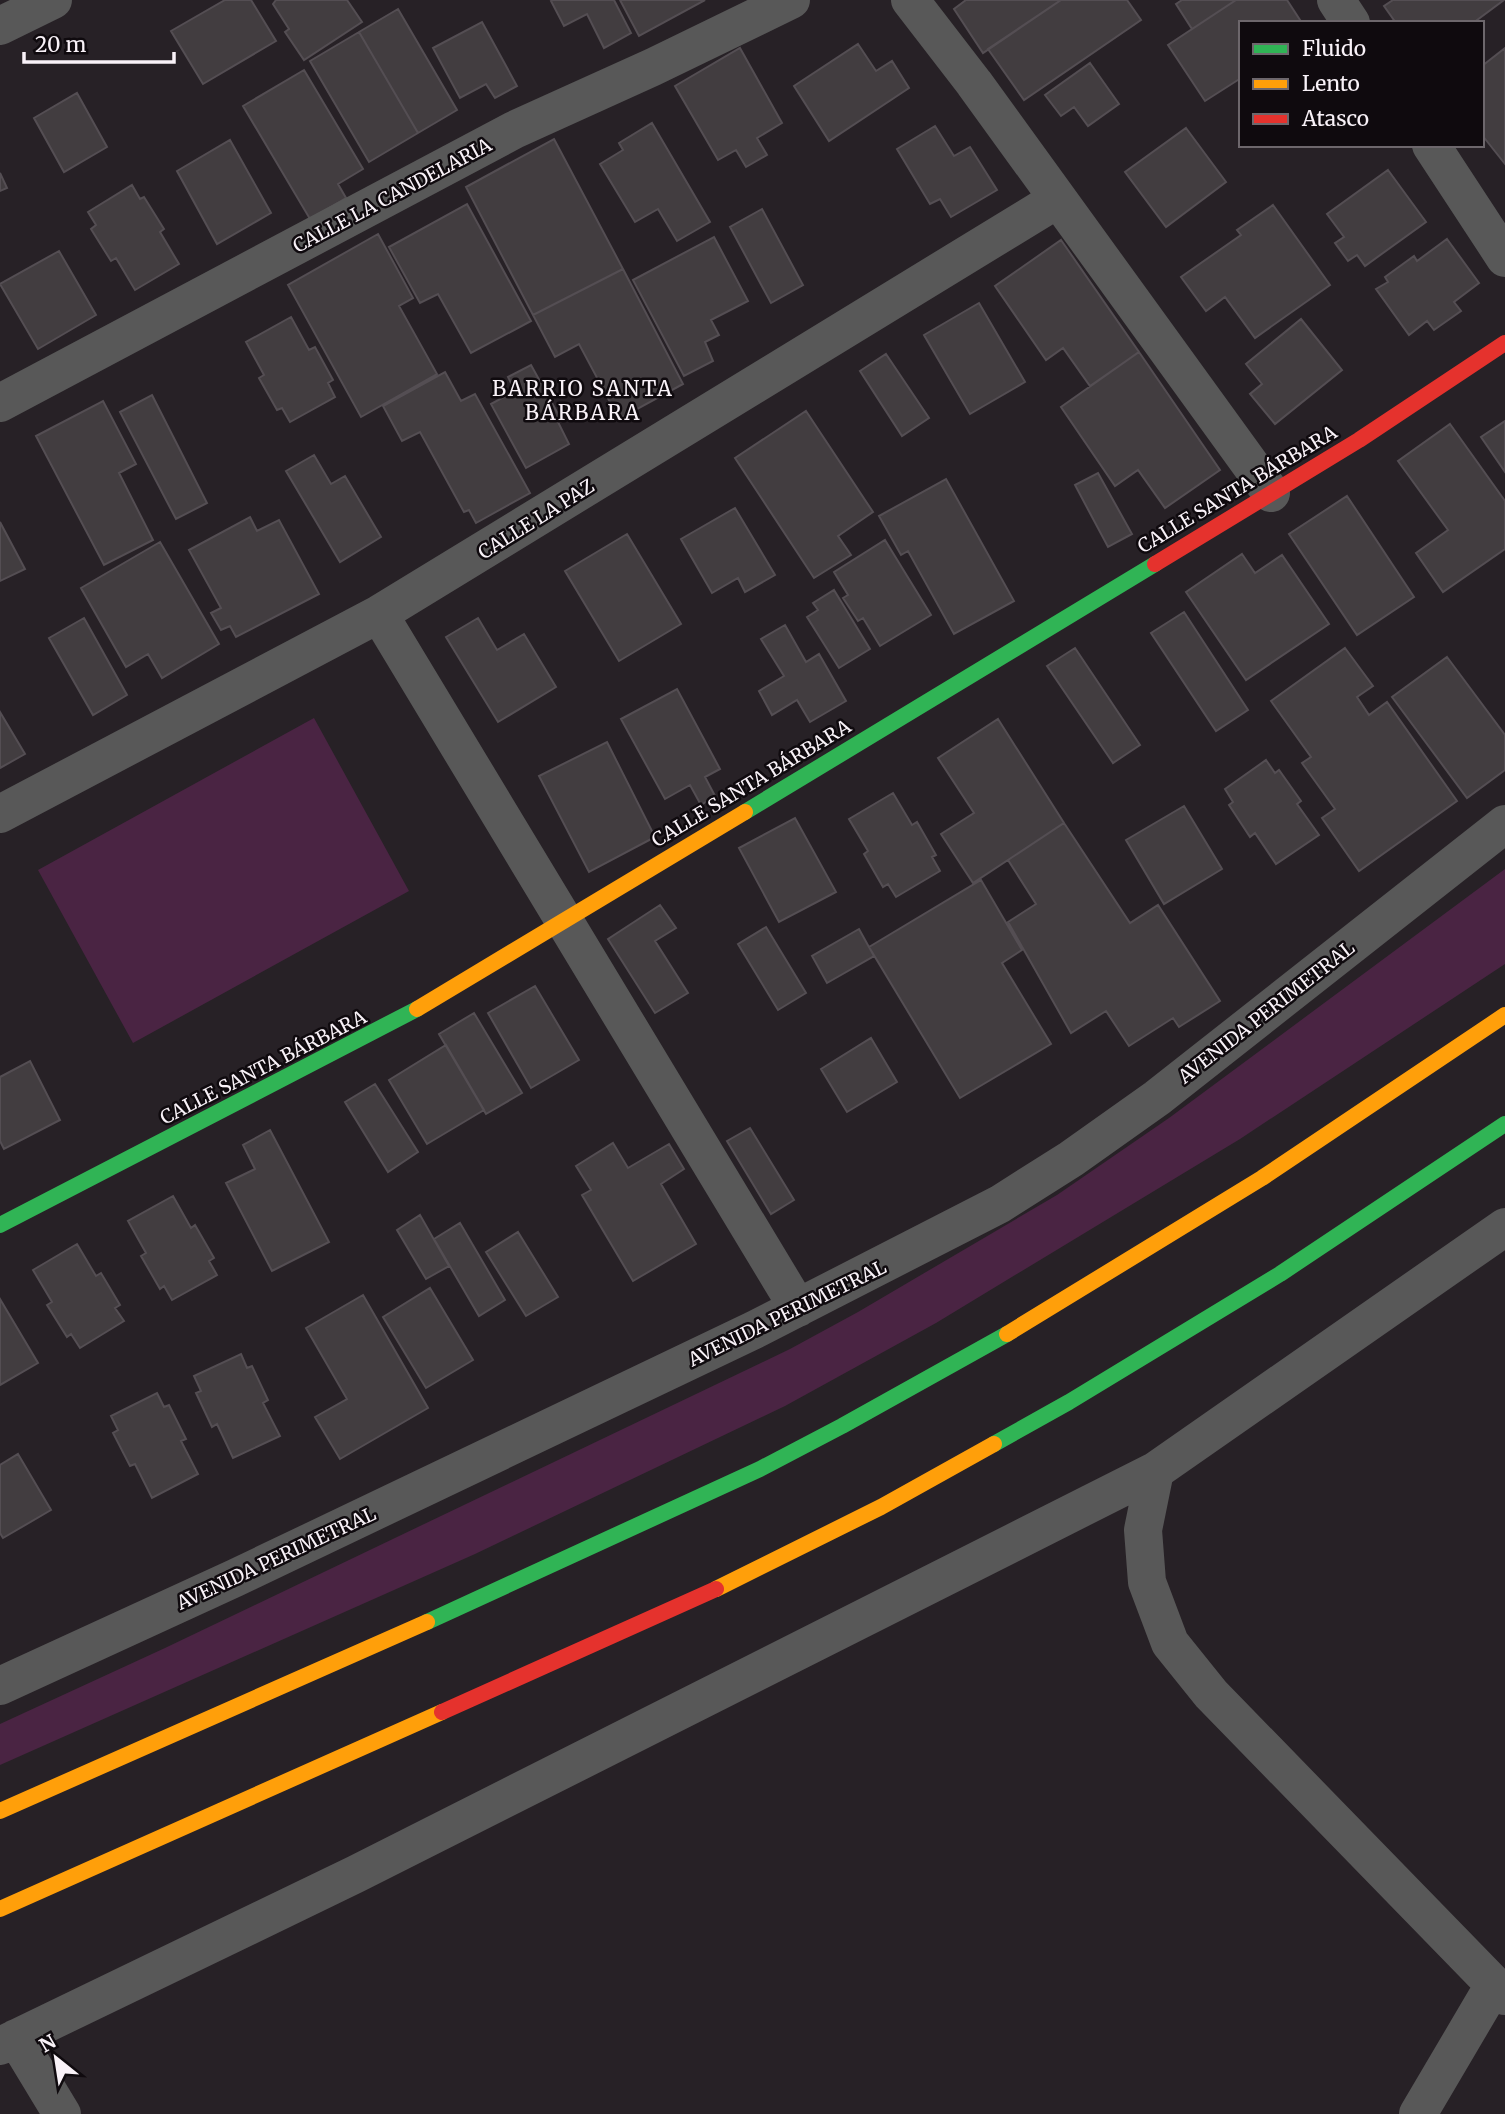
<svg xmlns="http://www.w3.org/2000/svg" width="1505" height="2114" viewBox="0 0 1505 2114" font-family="Merriweather,serif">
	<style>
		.green { fill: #4a2443 }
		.building { fill: #423d40; stroke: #544e53; stroke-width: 2 }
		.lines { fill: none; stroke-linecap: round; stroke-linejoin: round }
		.street { stroke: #585858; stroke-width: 38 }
		.fast { stroke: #30b455; stroke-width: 16 }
		.slow { stroke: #ff9f0a; stroke-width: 16 }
		.jam { stroke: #e5322d; stroke-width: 16 }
		.labels { text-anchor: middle; stroke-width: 5; stroke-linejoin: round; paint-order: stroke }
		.street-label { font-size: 19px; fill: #f9f2f8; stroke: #0f0a0e }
		.neighbourhood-label { font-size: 21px; letter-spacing: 2px; fill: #f9f2f8; stroke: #0f0a0e }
	</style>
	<rect width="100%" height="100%" fill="#272126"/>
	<path class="green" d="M314 718 409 891 133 1043 38 870Z
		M1505 869V964L1240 1139 936 1323 785 1406 475 1554 0 1765V1724L165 1648 790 1349 858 1312 1057 1195 1169 1118Z"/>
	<path class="building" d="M225 0H251L276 41 203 84 171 31Z
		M276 0H347L362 22 304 60 285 32 289 29 273 4Z
		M553 0H614L631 33 604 48 587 14 564 26 551 1Z
		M620 0H705L639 36Z
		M966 0H1061L983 53 954 9Z
		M1061 0H1127L1141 20 1024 100 988 49Z
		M1182 0H1236L1192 29 1176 4Z
		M1236 0H1287L1302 23H1241V78L1205 101 1168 45Z
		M1393 0H1504L1473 23H1396L1384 6Z
		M398 9 457 110 418 133 359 32Z
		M482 22 517 86 495 98 486 84 460 98 433 48Z
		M359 32 418 133 369 162 310 61Z
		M858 44 876 71 892 61 909 88 829 141 794 86Z
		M740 48 782 123 757 138 767 155 746 167 736 150 718 160 675 86Z
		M1505 48V164L1482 135V66Z
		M1090 63 1119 104 1088 126 1074 107 1061 116 1045 95Z
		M304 70 363 169 338 184 346 198 310 219 243 106Z
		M77 93 107 147 64 172 34 118Z
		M652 123 710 222 677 241 658 209 635 222 600 164 623 150 619 143Z
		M935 126 954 156 970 147 997 190 951 217 940 199 930 204 897 149Z
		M1186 128 1226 182 1166 227 1125 172Z
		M554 139 623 269 533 315 466 187Z
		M230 140 271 213 217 244 177 171Z
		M1388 170 1426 222 1365 266 1357 255 1348 261 1335 243 1344 237 1327 214Z
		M0 173 7 188 0 191Z
		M132 185 140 199 144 197 164 229 160 232 179 264 135 290 116 258 111 261 91 229 96 225 88 212Z
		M467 204 531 321 471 353 438 294 420 303 389 247Z
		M1273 205 1330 285 1255 338 1225 297 1206 311 1181 277 1241 235 1237 230Z
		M762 209 803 285 771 303 730 227Z
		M378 234 413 298 399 306 437 374 361 417 288 285Z
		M714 237 748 301 711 320 719 335 705 342 713 361 684 376 633 280Z
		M1447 239 1479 283 1454 302 1461 311 1434 330 1427 321 1409 335 1376 289 1388 282 1385 277 1414 256 1417 261Z
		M1061 240 1139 352 1090 386 1063 348 1046 360 995 286Z
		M59 251 96 315 38 349 0 284Z
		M623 269 683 384 619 419 579 344 555 357 533 315Z
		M979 303 1025 382 970 414 924 335Z
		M291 317 309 350 315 347 333 380 328 383 335 397 290 422 282 408 277 410 259 378 264 375 246 342Z
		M1301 319 1342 370 1275 424 1250 394 1262 384 1246 364Z
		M1139 352 1220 470 1165 508 1138 470 1115 486 1061 407Z
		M886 354 929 418 902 436 860 371Z
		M531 365 562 421 558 422 569 444 526 468 491 404 515 391 508 377Z
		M445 372 461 401 475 394 530 493 476 523 469 510 464 512 420 432 402 441 383 406Z
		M152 395 207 503 176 519 120 412Z
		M103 401 136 464 119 473 153 540 104 565 36 436Z
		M806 411 873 512 838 536 851 555 814 578 735 458Z
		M1505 421V472L1481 437Z
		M1450 424 1505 501V549L1443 592 1416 553 1448 530 1398 461Z
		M314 455 331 484 345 476 381 537 340 562 286 471Z
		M1098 473 1132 534 1108 547 1075 485Z
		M946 479 1014 601 954 634 908 551 901 555 879 516Z
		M1347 496 1414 597 1357 635 1289 534Z
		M735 508 775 575 745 592 738 578 712 593 681 539Z
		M250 517 257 531 279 520 319 594 236 637 230 626 221 630 211 613 221 608 189 550Z
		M0 522 25 569 0 581Z
		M627 534 681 624 619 661 565 571Z
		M885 540 931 615 880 646 863 618 858 621 843 598 848 595 834 572Z
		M160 542 219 644 162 678 148 654 126 667 81 588Z
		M1242 554 1255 573 1282 555 1329 624 1246 680 1186 592Z
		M834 590 870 649 839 668 807 617 818 610 813 603Z
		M1184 612 1248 710 1216 731 1151 633Z
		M84 618 127 695 93 715 49 638Z
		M478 618 497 650 524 634 556 687 498 722 446 637Z
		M785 625 806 662 819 654 846 701 810 722 797 700 772 715 759 691 784 676 761 639Z
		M1075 648 1140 745 1113 763 1047 666Z
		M1345 648 1373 686 1357 697 1369 715 1387 702 1457 801 1359 871 1322 818 1335 809 1302 763 1311 757 1271 701Z
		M1447 657 1505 735V770L1467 798 1392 697Z
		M677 689 720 769 705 777 715 796 701 805 690 785 665 799 621 719Z
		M0 712 25 754 0 768Z
		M998 719 1064 823 973 883 941 834 974 813 938 758Z
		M607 742 655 837 589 872 539 776Z
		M1266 760 1275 773 1279 770 1301 801 1297 804 1319 835 1276 864 1255 833 1250 837 1229 805 1233 802 1225 789Z
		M893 793 912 825 917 822 936 855 932 857 940 871 896 897 888 884 883 887 864 854 868 851 849 819Z
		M1184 806 1222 869 1164 904 1126 840Z
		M795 818 836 892 779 922 739 848Z
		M1064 823 1130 923 1158 905 1220 1001 1179 1027 1173 1018 1129 1046 1106 1011 1071 1033 1008 922 1036 904 1008 860Z
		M981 880 1022 950 1002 963 1051 1044 960 1098 869 947Z
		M660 905 676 928 655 941 688 993 655 1013 608 939Z
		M766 927 806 993 778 1010 738 944Z
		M859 929 874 956 827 983 812 956Z
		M535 986 579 1060 531 1088 488 1013Z
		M474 1013 522 1093 486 1114 439 1034Z
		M871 1038 897 1082 847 1112 821 1069Z
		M446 1045 484 1110 427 1144 389 1080Z
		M30 1061 60 1120 4 1149 0 1141V1077Z
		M375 1084 418 1152 388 1172 345 1102Z
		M750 1128 794 1200 771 1214 727 1141Z
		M270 1130 329 1242 272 1271 226 1183 255 1169 243 1145Z
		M613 1143 628 1168 669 1144 684 1169 661 1184 696 1244 633 1281 582 1195 591 1190 576 1166Z
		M173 1196 191 1228 195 1225 214 1258 209 1261 217 1275 172 1300 164 1286 160 1289 141 1256 146 1253 128 1221Z
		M420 1215 449 1266 426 1279 397 1230Z
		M460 1223 505 1300 479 1316 434 1239Z
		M518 1232 558 1297 526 1316 486 1252Z
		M77 1244 96 1276 101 1273 120 1305 115 1308 124 1321 80 1348 71 1334 67 1337 47 1305 52 1302 33 1270Z
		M430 1288 473 1360 426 1388 383 1317Z
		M363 1295 428 1408 340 1459 315 1417 347 1399 306 1328Z
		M0 1299 38 1363 0 1385Z
		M241 1354 247 1368 252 1366 268 1400 263 1403 280 1436 233 1458 217 1424 212 1427 196 1393 201 1391 194 1376Z
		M157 1393 164 1407 169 1405 186 1439 181 1441 198 1474 152 1498 135 1464 130 1466 113 1433 118 1430 111 1416Z
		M18 1454 51 1510 3 1538 0 1533V1465Z"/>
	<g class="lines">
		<path class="street" d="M910 0 974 83 1271 493
			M1336 0 1351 23
			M0 26 53 0
			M1431 145 1505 258
			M0 403 514 130 653 67 791 0
			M379 614 798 1308
			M0 814 379 614 1058 199
			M1155 1471 1143 1530 1147 1582 1170 1643 1211 1694 1505 1996
			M0 1686 235 1578 754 1330 1000 1204 1071 1159 1157 1098 1505 824
			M16 2038 62 2114
			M0 2046 356 1874 1155 1471 1505 1227
			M1418 2114 1494 1985"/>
		<path class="fast" d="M745 812 1155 564
			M0 1225 417 1009
			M994 1444 1069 1402 1280 1274 1505 1124
			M427 1622 760 1469 842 1426 1007 1334"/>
		<path class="slow" d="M417 1009 745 812
			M1007 1334 1262 1178 1505 1015
			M716 1589 881 1507 994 1444
			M0 1811 427 1622
			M0 1909 442 1712"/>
		<path class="jam" d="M1155 564 1359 440 1505 343
			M442 1712 716 1589"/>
	</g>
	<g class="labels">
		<g class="street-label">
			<text transform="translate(392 195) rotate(-28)" y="7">CALLE LA CANDELARIA</text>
			<text transform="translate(1237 489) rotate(-31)" y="7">CALLE SANTA BÁRBARA</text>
			<text transform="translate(536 519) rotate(-32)" y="7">CALLE LA PAZ</text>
			<text transform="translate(751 783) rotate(-31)" y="7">CALLE SANTA BÁRBARA</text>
			<text transform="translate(1266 1012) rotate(-38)" y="7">AVENIDA PERIMETRAL</text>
			<text transform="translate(263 1067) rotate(-27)" y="7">CALLE SANTA BÁRBARA</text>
			<text transform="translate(787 1313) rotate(-26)" y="7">AVENIDA PERIMETRAL</text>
			<text transform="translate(276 1558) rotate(-25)" y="7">AVENIDA PERIMETRAL</text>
		</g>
		<g class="neighbourhood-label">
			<text x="583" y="396">BARRIO SANTA<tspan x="583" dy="24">BÁRBARA</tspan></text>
		</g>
	</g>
	<rect x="1239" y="21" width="245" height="126" fill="#0f0a0e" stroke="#6d676c" stroke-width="2"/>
	<rect x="1253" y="44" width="35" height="10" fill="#30b455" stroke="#6d676c" stroke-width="2"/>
	<text x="1302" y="56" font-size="21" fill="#f9f2f8">Fluido</text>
	<rect x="1253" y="79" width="35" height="10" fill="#ff9f0a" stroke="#6d676c" stroke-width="2"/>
	<text x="1302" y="91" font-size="21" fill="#f9f2f8">Lento</text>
	<rect x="1253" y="114" width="35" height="10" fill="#e5322d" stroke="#6d676c" stroke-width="2"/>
	<text x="1302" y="126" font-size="21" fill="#f9f2f8">Atasco</text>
	<g transform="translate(56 2058) rotate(330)" stroke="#0f0a0e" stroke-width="5" paint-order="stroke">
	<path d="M0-5L12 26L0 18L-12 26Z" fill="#f9f2f8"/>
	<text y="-10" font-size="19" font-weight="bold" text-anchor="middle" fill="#f9f2f8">N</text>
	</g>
	<path d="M24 52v10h150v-10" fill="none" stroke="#f9f2f8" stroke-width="3.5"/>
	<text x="35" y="52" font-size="21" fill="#f9f2f8" stroke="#0f0a0e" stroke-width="5" paint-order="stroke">20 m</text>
</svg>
